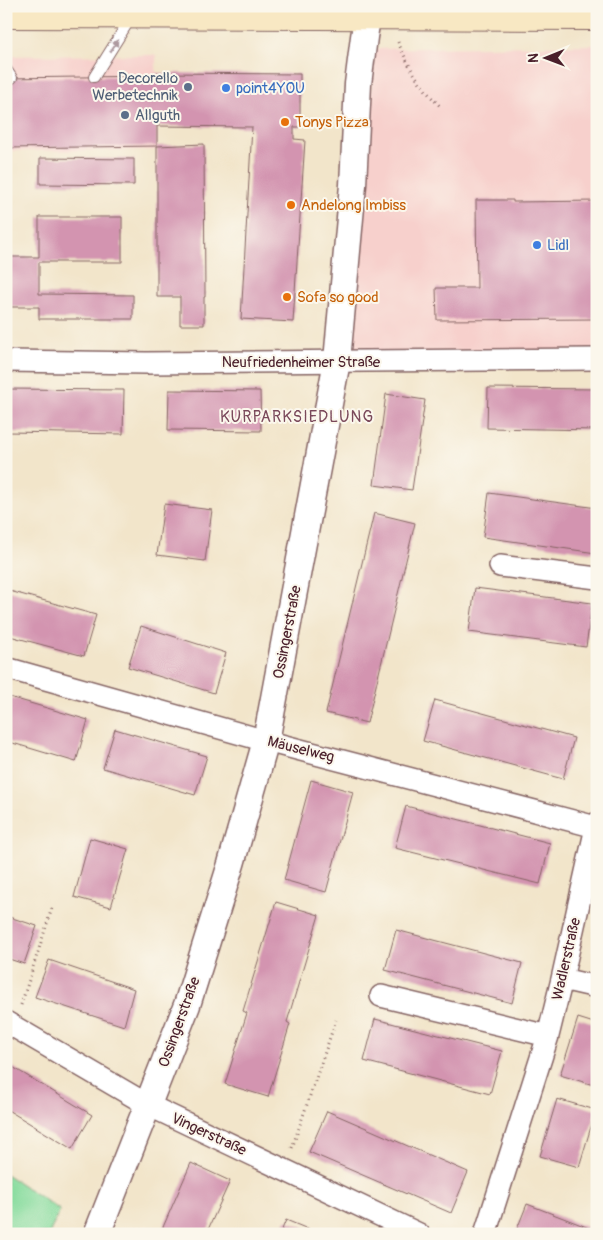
<svg xmlns="http://www.w3.org/2000/svg" width="603" height="1240" viewBox="0 0 603 1240" font-family="Pangolin,sans-serif">
	<style>
		.built { fill: #f7d0cc }
		.green { fill: #87dc9e; stroke: #687e64 }
		.building { fill: #d394b0 }
		.lines { fill: none; stroke-linecap: round; stroke-linejoin: round }
		.service-casing { stroke: #856463; stroke-width: 12 }
		.minor-casing { stroke: #856463; stroke-width: 24 }
		.tertiary-casing { stroke: #856463; stroke-width: 29 }
		.secondary-casing { stroke: #856463; stroke-width: 30 }
		.path { stroke: #856463; stroke-width: 3; stroke-dasharray: 1 4; stroke-linecap: butt }
		.service { stroke: #fff; stroke-width: 10 }
		.minor { stroke: #fff; stroke-width: 21 }
		.tertiary { stroke: #fff; stroke-width: 26 }
		.secondary { stroke: #f8e8c3; stroke-width: 28 }
		.oneway { fill: #ae9aa0 }
		.service-dot { fill: #5c6f8a; stroke: #fbf7ec; stroke-width: 2 }
		.shop-dot { fill: #3f7fe0; stroke: #fbf7ec; stroke-width: 2 }
		.food-dot { fill: #e8710a; stroke: #fbf7ec; stroke-width: 2 }
		.labels { text-anchor: middle; stroke-width: 4; stroke-linejoin: round; paint-order: stroke }
		.service-label { font-size: 15px; fill: #4e5e75; stroke: #fbf7ec; text-anchor: end }
		.shop-label { font-size: 15px; fill: #366cbe; stroke: #fbf7ec; text-anchor: start }
		.food-label { font-size: 15px; fill: #c56008; stroke: #fbf7ec; text-anchor: start }
		.street-label { font-size: 15px; fill: #4a1f2b; stroke: #fbf7ec }
		.neighbourhood-label { font-size: 16px; letter-spacing: 1px; fill: #7a485a; stroke: #fbf7ec }
	</style>
	<rect width="100%" height="100%" fill="#fbf7ec"/>
	<filter id="ink" filterUnits="userSpaceOnUse"><feTurbulence type="fractalNoise" baseFrequency=".02" numOctaves="2"/><feDisplacementMap in="SourceGraphic" scale="10" xChannelSelector="R" yChannelSelector="G"/><feConvolveMatrix kernelMatrix="1 2 1 2 8 2 1 2 1" color-interpolation-filters="sRGB"/></filter>
	<filter id="wash" filterUnits="userSpaceOnUse"><feTurbulence type="fractalNoise" baseFrequency=".0096" numOctaves="4" result="noise"/><feDisplacementMap in="SourceGraphic" scale="20" xChannelSelector="R" yChannelSelector="G"/><feGaussianBlur stdDeviation="1.12" result="paint"/><feColorMatrix in="noise" values="0 0 0 0 0 0 0 0 0 0 0 0 0 0 0 0 0 1.4 0 .05"/><feComposite in="paint" operator="in"/></filter>
	<g filter="url(#wash)">
		<rect width="100%" height="100%" fill="#f2e5ca"/>
		<path class="built" d="M597 45V355L350 356 374 49Z
			M156 55 157 150 6 151V56Z"/>
		<path class="green" d="M6 1174 60 1210 49 1234H6Z"/>
		<g id="blocks">
			<path class="building" d="M156 73 300 74V127H294V139L305 140 293 322 241 319 252 127 157 126V146L6 148V78L156 76Z
				M204 144 205 297H204V325H180V297H157V146Z
				M40 158 134 159V185L40 184Z
				M476 200H513V202L597 201V319L437 320 436 288H477Z
				M39 217H122V262H39V294L133 295V319H39V307H6V257H39Z
				M488 388 597 389V430L487 428Z
				M8 389 124 390 123 434 8 432Z
				M169 390 260 391 261 431 168 430Z
				M386 394 425 400 412 490 374 485Z
				M489 493 597 508 596 553 483 537Z
				M164 504 212 510 205 561 157 555Z
				M374 513 415 523 367 723 326 713Z
				M475 588 592 603 586 647 469 632Z
				M6 590 96 615 84 656 6 635Z
				M141 626 226 653 214 693 128 667Z
				M6 696 88 720 76 762 6 741Z
				M435 700 574 738 563 779 423 741Z
				M115 729 207 756 195 795 103 768Z
				M311 780 353 792 326 892 284 880Z
				M406 806 550 843 540 884 395 848Z
				M90 838 128 849 111 907 74 897Z
				M276 902 319 915 287 1022 290 1024 268 1097 225 1084 247 1013 243 1011Z
				M6 916 37 926 24 964 6 958Z
				M396 930 522 963 512 1003 385 970Z
				M49 960 134 989 124 1026 35 997Z
				M578 1018 597 1024V1086L560 1075Z
				M375 1019 502 1051 490 1094 364 1061Z
				M6 1063 92 1115 72 1149 6 1109Z
				M557 1099 596 1110 579 1167 540 1156Z
				M327 1111 468 1172 451 1213 309 1152Z
				M191 1163 230 1181 206 1234H160Z
				M527 1204 597 1231V1234H515Z
				M286 1220 303 1227 319 1234H280Z"/>
		</g>
	</g>
	<g filter="url(#ink)">
		<use href="#blocks" fill-opacity="0" stroke="#856463" stroke-width="1"/>
		<g class="lines">
			<g class="service-casing">
				<path id="service" d="M6 69 12 78
					M94 77 132 16"/>
			</g>
			<g class="minor-casing">
				<path id="minor" d="M6 361 146 363 597 359
					M500 566 597 578
					M6 668 266 741 596 827
					M562 979 597 987
					M381 996 548 1036
					M6 1022 148 1105 419 1234
					M485 1234 548 1036 562 979 597 823"/>
			</g>
			<g class="tertiary-casing">
				<path id="tertiary" d="M97 1234 187 1005 231 864 266 741 337 361 353 185 358 84 364 37 369 6"/>
			</g>
			<g class="secondary-casing">
				<path id="secondary" d="M6 14 597 16"/>
			</g>
			<path class="path" d="M398 42C409 68 422 89 442 108
				M21 1005 52 908
				M292 1148 336 1020"/>
			<use href="#service" class="service"/>
			<use href="#minor" class="minor"/>
			<use href="#tertiary" class="tertiary"/>
			<use href="#secondary" class="secondary"/>
		</g>
		<defs><path id="oneway-solid" d="M-6-.8H1V-3.2L6.5 0L1 3.2V.8H-6Z" transform="scale(1.25)"/></defs>
		<use class="oneway" href="#oneway-solid" transform="translate(114 46) rotate(-58)"/>
	</g>
	<g class="service-dot">
		<circle cx="188" cy="87" r="5"/>
		<circle cx="125" cy="115" r="5"/>
	</g>
	<g class="shop-dot">
		<circle cx="226" cy="88" r="5"/>
		<circle cx="537" cy="245" r="5"/>
	</g>
	<g class="food-dot">
		<circle cx="285" cy="122" r="5"/>
		<circle cx="291" cy="205" r="5"/>
		<circle cx="287" cy="297" r="5"/>
	</g>
	<g class="labels">
		<g class="service-label">
			<text x="178" y="83">Decorello<tspan x="178" dy="17">Werbetechnik</tspan></text>
			<text x="135" y="120" text-anchor="start">Allguth</text>
		</g>
		<g class="shop-label">
			<text x="236" y="93">point4YOU</text>
			<text x="547" y="250">Lidl</text>
		</g>
		<g class="food-label">
			<text x="295" y="127">Tonys Pizza</text>
			<text x="301" y="210">Andelong Imbiss</text>
			<text x="297" y="302">Sofa so good</text>
		</g>
		<g class="street-label">
			<text x="301" y="367">Neufriedenheimer Straße</text>
			<text transform="translate(287 632) rotate(-79)" y="5">Ossingerstraße</text>
			<text transform="translate(301 749) rotate(14)" y="5">Mäuselweg</text>
			<text transform="translate(566 959) rotate(-77)" y="5">Wadlerstraße</text>
			<text transform="translate(179 1022) rotate(-70)" y="5">Ossingerstraße</text>
			<text transform="translate(209 1134) rotate(25)" y="5">Vingerstraße</text>
		</g>
		<g class="neighbourhood-label">
			<text x="297" y="422">KURPARKSIEDLUNG</text>
		</g>
	</g>
	<rect width="603" height="1240" fill="none" stroke="#fbf7ec" stroke-width="25"/>
	<g transform="translate(546 58) rotate(269)" stroke="#fbf7ec" stroke-width="4" paint-order="stroke">
	<path d="M0-4L9 19L0 12L-9 19Z" fill="#4a1f2b"/>
	<text y="-8" font-size="14" font-weight="bold" text-anchor="middle" fill="#4a1f2b">N</text>
	</g>
</svg>
